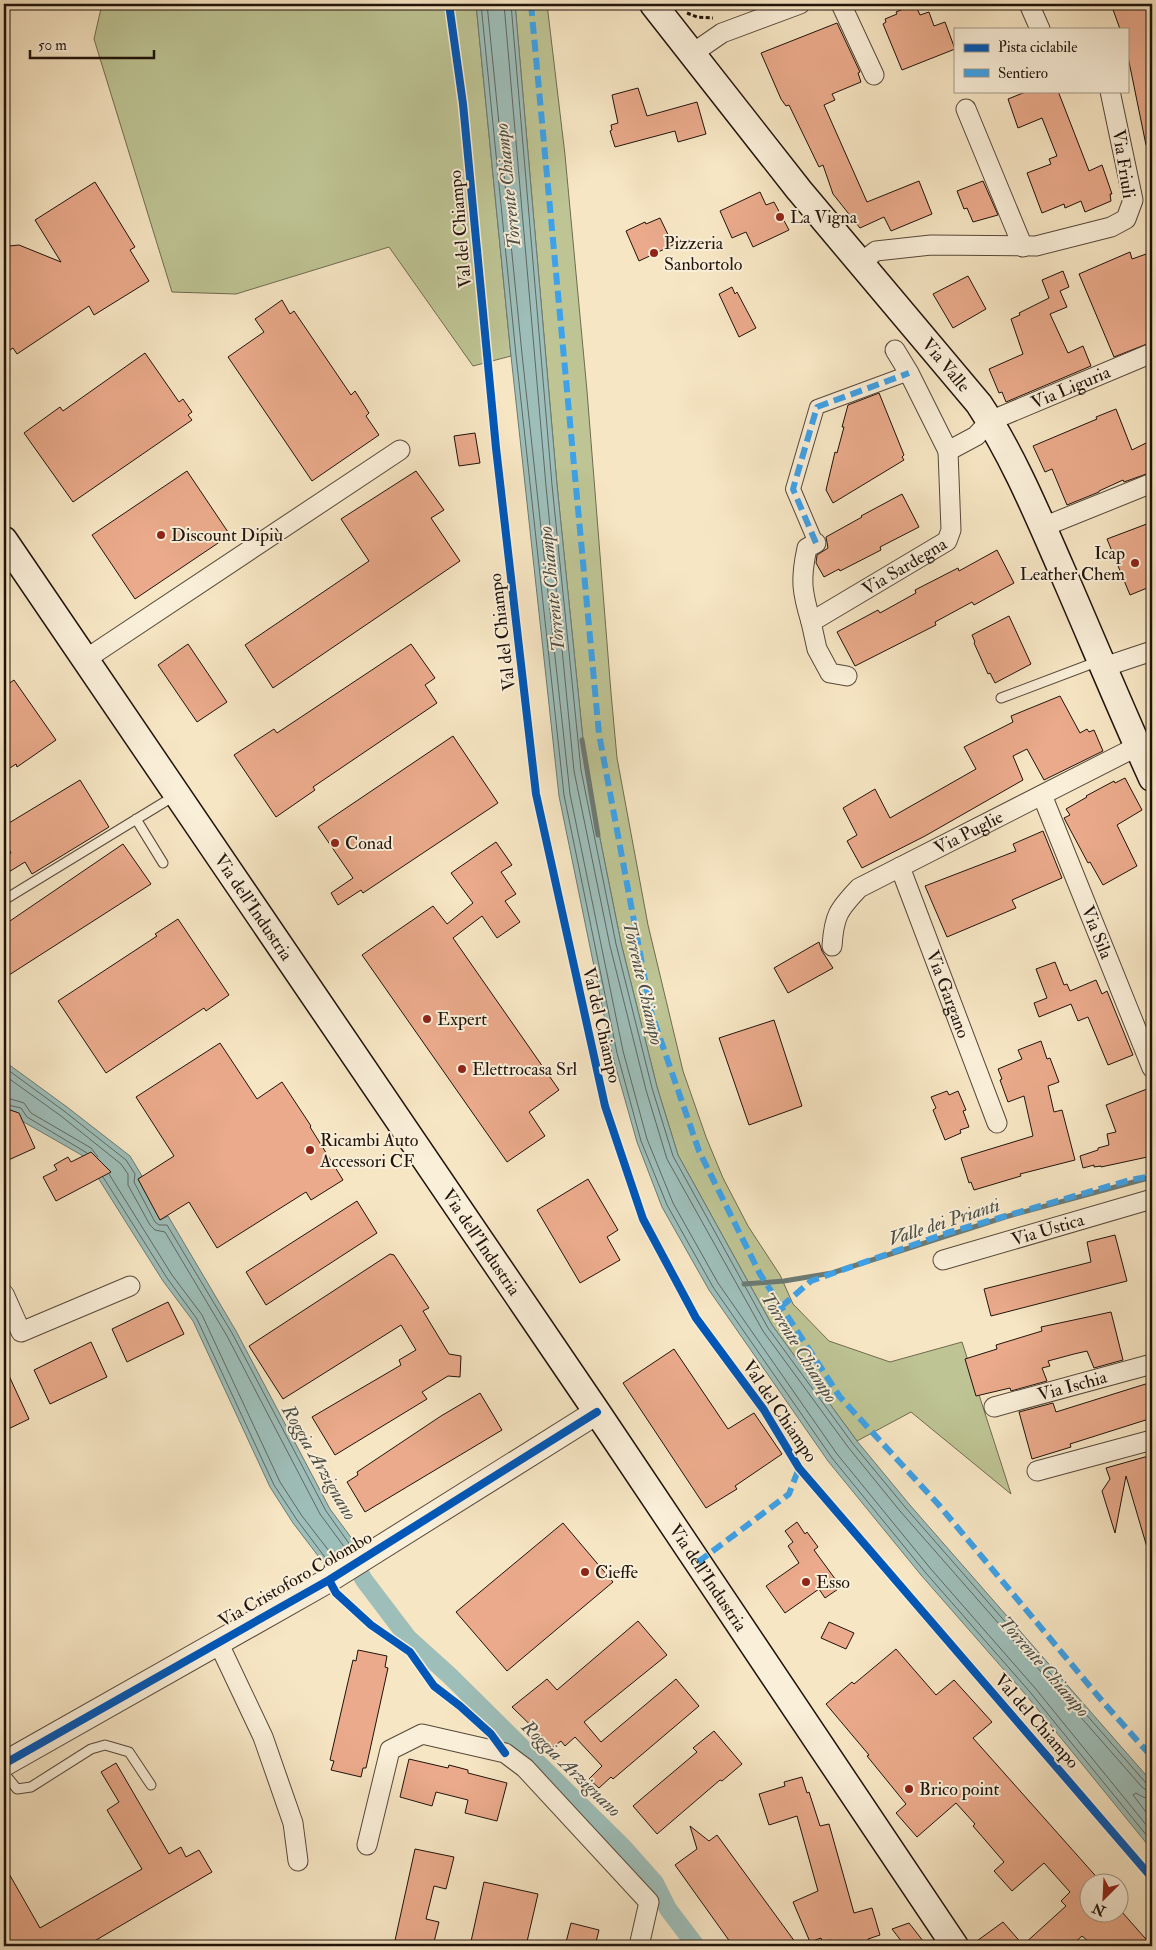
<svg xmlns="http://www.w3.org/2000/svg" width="1156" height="1950" viewBox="0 0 1156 1950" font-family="'IM FELL Double Pica',serif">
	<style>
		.green { fill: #bec494; stroke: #6f6c50 }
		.water { fill: #9ebeb9; stroke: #6c7a73 }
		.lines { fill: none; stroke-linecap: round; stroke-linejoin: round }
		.shore { stroke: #5f6862; stroke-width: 1 }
		.stream { stroke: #6c7a73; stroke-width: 5 }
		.canal { stroke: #9ebeb9; stroke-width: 18 }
		.building { fill: #eaaa8b; stroke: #20130b }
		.service-casing { stroke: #564839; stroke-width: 11 }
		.pedestrian-casing { stroke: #564839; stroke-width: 16 }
		.minor-casing { stroke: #564839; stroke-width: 21 }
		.tertiary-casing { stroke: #564839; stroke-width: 26 }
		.secondary-casing { stroke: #20130b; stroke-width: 29 }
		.path { stroke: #20130b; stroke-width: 3; stroke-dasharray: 4 2.5; stroke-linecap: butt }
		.service { stroke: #faefd9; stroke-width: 9 }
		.pedestrian { stroke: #faefd9; stroke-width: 14 }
		.minor { stroke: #faefd9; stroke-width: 19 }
		.tertiary { stroke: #faefd9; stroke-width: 24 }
		.secondary { stroke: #faefd9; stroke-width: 26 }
		.quiet { stroke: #3da2e9; stroke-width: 6; stroke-dasharray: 12 6; stroke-linecap: butt }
		.cycleway-casing { stroke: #faefd9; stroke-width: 11 }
		.cycleway { stroke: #0057b8; stroke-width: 8 }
		.poi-dot { fill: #8f2418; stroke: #faefd9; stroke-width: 2 }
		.labels { text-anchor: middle; stroke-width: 4; stroke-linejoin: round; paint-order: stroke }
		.street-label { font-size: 18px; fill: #20130b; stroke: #faefd9 }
		.poi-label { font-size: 18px; fill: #20130b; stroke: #faefd9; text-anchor: start }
		.water-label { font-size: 19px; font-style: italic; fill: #4c4f48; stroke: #faefd9 }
	</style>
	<rect width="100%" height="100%" fill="#f7e6c4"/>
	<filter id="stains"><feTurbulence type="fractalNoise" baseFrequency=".004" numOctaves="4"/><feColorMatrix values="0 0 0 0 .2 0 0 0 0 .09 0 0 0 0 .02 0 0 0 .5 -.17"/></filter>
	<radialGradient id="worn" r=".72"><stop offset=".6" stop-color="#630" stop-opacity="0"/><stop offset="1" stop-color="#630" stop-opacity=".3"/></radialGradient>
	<path class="green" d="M102 4H476L511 356 473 366 389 247 236 294 172 292 94 39Z
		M515 4H547L565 155 587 391 611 693 617 758 648 925 683 1071 706 1137 723 1178 748 1226 780 1275 793 1304 829 1341 890 1362 962 1342 1011 1494 911 1412 857 1441 772 1325 678 1155 657 1087 621 943 586 769 557 485Z"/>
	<path class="water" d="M476 4H515L557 485 586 769 621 943 657 1087 678 1155 772 1325 857 1441 909 1504 1152 1782V1850L1026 1695 921 1575 828 1461 709 1290 662 1207 637 1142 612 1054 559 796 511 356Z
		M4 1061 67 1107 130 1156 142 1176 138 1179 160 1220 168 1216 236 1331 330 1509 367 1559 335 1578 293 1523 270 1487 193 1321 163 1281 85 1157 22 1121 18 1113 4 1107Z"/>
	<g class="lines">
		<path class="shore" d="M481 4 516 355 564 795 617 1053 641 1141 667 1205 713 1287 832 1458 925 1572 1030 1692 1152 1842
			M487 4 522 354 570 794 623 1051 647 1139 673 1203 718 1283 837 1454 930 1568 1035 1688 1152 1832
			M504 4 546 486 574 771 610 946 646 1090 667 1159 763 1331 848 1447 900 1511 1142 1787 1146 1790 1152 1791
			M511 4 552 485 581 770 616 944 652 1088 673 1156 768 1328 853 1444 905 1507 1146 1783 1152 1785
			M4 1067 64 1111 126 1160 135 1174 134 1182 155 1222 159 1225H167L232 1333 326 1511 353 1549
			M4 1075 61 1116 121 1164 128 1174V1185L150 1225 155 1230 165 1232 227 1336 320 1514 348 1552
			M4 1097 24 1103 31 1113 91 1148 98 1157
			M4 1104 21 1108 27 1117 87 1153
			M109 1174 172 1275 202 1315 280 1482 302 1516 336 1560
			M103 1177 167 1278 197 1319 274 1485 297 1520 330 1564
			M1152 1799 1143 1797 1136 1793 1133 1795 1152 1820"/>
		<path class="stream" d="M582 740 598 835
			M744 1284 784 1281 832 1273 1005 1217 1152 1177"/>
		<path class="canal" d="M349 1554 364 1580 408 1638 450 1676 624 1848 655 1883 668 1909 696 1946"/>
	</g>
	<path class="building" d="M915 4 920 15 929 12 934 26 945 22 955 49 902 70 883 24 886 22 885 19 897 14 896 12Z
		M1111 4H1148L1152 15V144L1146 145 1127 52V29H1120Z
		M837 23 860 72 858 73 861 82 832 94 835 100 824 105 867 202 919 181 932 214 891 231 884 217 860 228 833 194 823 165 819 167 789 105 786 106 781 99 761 53Z
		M638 88 647 116 697 102 706 134 678 142 675 131 615 147 610 131 612 130 611 125 618 123 612 95Z
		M1028 91H1058L1089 171 1102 165 1112 194H1110L1111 201 1085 212 1081 201 1065 208 1064 204 1042 213 1027 173 1051 164 1049 159 1057 156 1042 118 1018 128 1008 99Z
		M983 181 998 215 973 222 967 208 964 209 957 191Z
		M95 182 135 247 130 250 149 281 94 315 89 306 17 354 13 348 4 354V250L9 246 19 245 61 262 35 220Z
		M760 192 766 205 774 202 789 230 753 247 746 232 732 238 720 211Z
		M660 218 673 245 639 261 626 231 645 222 646 224Z
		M1130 252 1132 259 1152 252V342L1114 357 1079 274Z
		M1063 271 1069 287 1060 291 1067 307 1050 314 1068 353 1083 346 1091 366 1006 402 1002 392 999 393 989 369 1023 354 1011 319 1020 315 1019 313 1049 298 1042 280Z
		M968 276 986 309 953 328 933 294Z
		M732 287 735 294 737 292 756 328 739 337 719 294Z
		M282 300 290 314 294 311 351 395 355 391 369 413 366 416 379 435 312 481 228 357 264 332 255 319Z
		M145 353 179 402 183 399 192 412 188 415 192 420 73 502 24 433 60 407 63 411Z
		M879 393 904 455 902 457 904 460 833 503 826 490 835 452 837 453 844 427H842L848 405Z
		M1116 409 1132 450 1152 440V472L1124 482 1123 480 1099 491V492L1067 505 1052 469 1045 472 1033 446 1097 419 1096 417Z
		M475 433 480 463 459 466 454 436Z
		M187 471 230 535 135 599 92 535Z
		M416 471 444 510 431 518 460 561 273 688 245 645 369 561 341 519Z
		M902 494 919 527 880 547 881 550 840 571 839 569 824 577 816 563 817 555 828 548 826 537 862 517 861 516Z
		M1152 522V586L1130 595 1107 539Z
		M997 550 1014 583 974 605 972 602 935 622 936 625 855 666 837 632 878 610 880 613 916 593 915 590 958 568 959 571Z
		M1009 616 1031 664 995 683 990 673 988 674 974 643 975 642 972 635Z
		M188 644 227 702 197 722 158 665Z
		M411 644 435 678 425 685 437 703 313 787 315 790 276 817 234 755 274 729 277 733Z
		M14 680 56 740 17 767 16 764 4 772V687Z
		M1060 696 1080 733 1087 729 1089 732 1094 730 1103 751 1044 780 1027 749 1013 756 1023 780 925 836 862 868 847 841 857 835 843 808 875 789 890 818 976 769 964 747 1013 722 1011 716Z
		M453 736 498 803 363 893 361 890 338 905 331 893 353 878 318 827Z
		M1125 778 1142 810 1117 825 1137 866 1103 885 1090 862 1088 863 1064 818 1070 815 1066 809 1087 797 1086 796 1114 781 1115 783Z
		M80 780 109 827 32 874 25 862 4 875V857L11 853 4 841V826Z
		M1043 831 1062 878 1012 900 1016 908 947 937 925 886 1016 851 1013 844Z
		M496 842 512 865 501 872 516 894 505 901 520 922 497 938 482 916 453 938 559 1090 529 1112 545 1136 507 1162 362 955 433 906 447 924 473 903 451 873Z
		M123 844 151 884 9 975 4 967V925Z
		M178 919 229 995 206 1011 204 1008 106 1073 58 1001 157 936 155 934Z
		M819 942 822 951 833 968 788 993 774 968Z
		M1055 962 1064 985 1067 984 1070 991 1096 980 1102 994 1107 991 1133 1055 1108 1065 1088 1017 1078 1021 1071 1004 1039 1017 1034 1003 1047 998 1036 969Z
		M774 1020 802 1106 749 1125 719 1038Z
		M1041 1041 1047 1059 1050 1058 1059 1082 1048 1086 1054 1112 1062 1110 1075 1160 1020 1174 1021 1176 974 1190 971 1182 969 1183 961 1158 1033 1136 1024 1096 1008 1102 1000 1080 1002 1079 998 1069 1022 1059 1018 1050Z
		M220 1043 257 1099 282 1082 311 1126 310 1127 343 1180 311 1200 306 1192 217 1248 189 1202 160 1220 138 1179 174 1156 136 1097Z
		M1147 1089 1152 1102V1156L1101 1167V1166L1094 1167V1165L1083 1168 1080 1156 1098 1150V1148L1109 1145 1107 1134 1116 1132 1106 1105Z
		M947 1091 949 1095 958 1091 966 1110 963 1111 969 1127 960 1130 961 1133 945 1140 933 1110 936 1108 931 1097Z
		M4 1108 19 1113 35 1148 4 1162Z
		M91 1152 111 1172 56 1201 43 1177 57 1170 54 1165 68 1157 71 1162Z
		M588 1179 618 1230 607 1237 620 1260 580 1283 537 1210Z
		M357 1201 377 1233 266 1305 246 1272Z
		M1115 1235 1127 1281 991 1316 984 1289 1091 1262 1087 1242Z
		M390 1254 394 1255 429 1308 423 1311 449 1354 461 1356 460 1377 448 1376 422 1392 427 1399 335 1455 312 1417 401 1365 399 1360 416 1350 401 1325 283 1399 249 1346Z
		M168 1302 184 1334 127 1362 112 1329Z
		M1111 1312 1123 1360 1094 1368 1087 1351 1074 1354 1048 1361 1050 1366 1042 1368 1047 1381 1011 1391 1010 1388 976 1396 965 1359 997 1349 996 1345 1042 1331 1041 1327Z
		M91 1342 107 1377 50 1404 34 1370Z
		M674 1349 728 1429 754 1413 782 1454 735 1486 737 1489 706 1508 623 1383Z
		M4 1365 29 1419 4 1431Z
		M1152 1382V1418L1070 1444 1071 1447 1032 1459 1019 1412 1053 1403 1056 1412Z
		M480 1393 502 1430 365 1512 347 1482 358 1475 357 1472 441 1416Z
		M1152 1455V1554H1149L1126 1476 1115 1533 1102 1491 1110 1479 1106 1468Z
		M797 1522 805 1534 807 1532 818 1547 814 1550 841 1587 825 1598 819 1589 785 1613 766 1586 799 1563 788 1546 793 1542 785 1531Z
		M563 1523 613 1582 507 1671 456 1612Z
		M638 1621 667 1655 584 1722 601 1742 676 1679 699 1706 613 1779 611 1777 599 1788 589 1779 602 1766 575 1737 565 1746 561 1741 553 1747 512 1707 547 1679 557 1690Z
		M829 1622 854 1633 846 1649 821 1638Z
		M896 1649 936 1695 954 1680 992 1722 973 1738 1101 1882H1088V1912H1122L1152 1946H1094L1082 1936 1071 1946H970L1003 1922 1023 1945 1066 1906 1061 1901 1070 1892 1044 1863 1012 1891 994 1871 1004 1862 973 1826 975 1824 956 1803 917 1837 896 1813 906 1804 867 1756 869 1755 826 1704 852 1682 854 1684Z
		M358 1650 387 1656 385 1667 388 1668 366 1768H363L361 1777 331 1770 334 1761 330 1760 353 1660 356 1661Z
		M714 1731 742 1764 722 1781 720 1780 657 1834 633 1806 697 1752 693 1748Z
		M409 1759 448 1768 449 1765 468 1770V1773L507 1783 497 1821 465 1813 468 1800 436 1792 432 1806 400 1797Z
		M116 1763 169 1854 181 1847 186 1857 199 1850 212 1872 86 1946H4V1865L40 1928 142 1869 107 1810 119 1802 101 1772Z
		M802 1777 807 1793 809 1792 820 1826 829 1824 854 1913 872 1908 880 1935 868 1939 870 1946H833L831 1940 822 1942 821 1938 810 1942 793 1902 818 1891 797 1816 769 1825 759 1794 785 1786 784 1782Z
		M690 1826 709 1841 717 1835 798 1946H733L675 1865 697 1849Z
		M415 1849 454 1857 446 1889 434 1886 426 1919 439 1922 433 1946 394 1945Z
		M484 1882 538 1894 526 1946H470Z
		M571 1923 599 1930 595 1946H565Z
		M909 1923 927 1946H905L892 1929Z"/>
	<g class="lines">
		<g class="service-casing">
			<path id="service" d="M1001 698 1099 661
				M136 819 163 863
				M4 900 176 795
				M4 1773 17 1789 31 1787 91 1749 105 1745 129 1752 151 1785"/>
		</g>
		<g class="pedestrian-casing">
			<path id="pedestrian" d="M816 543 793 489 817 407 909 373"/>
		</g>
		<g class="minor-casing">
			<g id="minor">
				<path d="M841 4 874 75"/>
				<path d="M1029 4 1040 29"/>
				<path d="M693 53 722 33 800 4"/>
				<path d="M966 109 1023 247"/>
				<path d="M860 263 876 251 931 245 1036 246 1111 227 1126 219 1133 200 1110 91"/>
				<path d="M895 350 909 373 948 451"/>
				<path d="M1043 527 1152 483"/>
				<path d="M811 622C802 592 800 580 807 548L816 543"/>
				<path d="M86 659 400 450"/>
				<path d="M1104 667 1152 651"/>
				<path id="s1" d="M847 676 830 673 817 649 811 622 947 541 951 530 948 451 976 436 990 421 1152 353"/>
				<path id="s2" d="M1042 795 1152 1068"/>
				<path id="s3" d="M900 867 997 1123"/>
				<path id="s4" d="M832 946C834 916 838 910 859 888L1138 746"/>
				<path id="s5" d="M943 1260 1152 1199"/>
				<path d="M4 1294 21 1332 130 1286"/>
				<path id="s6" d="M994 1407 1152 1364"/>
				<path d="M1037 1471 1152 1440"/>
				<path d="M218 1642 263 1737 293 1823 298 1861"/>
				<path d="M367 1845 390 1750 422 1734 505 1753 525 1768 649 1902 639 1946"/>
			</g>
		</g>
		<g class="tertiary-casing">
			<path id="tertiary" d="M4 1764 329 1580 597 1412"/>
		</g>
		<g class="secondary-casing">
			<g id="secondary">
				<path id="s7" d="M653 4 799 190 979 404C1012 454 1036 511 1060 566 1091 637 1120 708 1152 778"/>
				<path id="s8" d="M4 540 597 1412 955 1946"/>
			</g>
		</g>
		<path class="path" d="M687 13 697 17 713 18"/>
		<use href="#service" class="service"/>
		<use href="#pedestrian" class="pedestrian"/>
		<use href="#minor" class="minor"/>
		<use href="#tertiary" class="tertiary"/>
		<use href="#secondary" class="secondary"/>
		<path class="quiet" d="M531 4 599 734 651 1012 699 1151 760 1274 840 1397 938 1504 1103 1702 1152 1757
			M816 543 793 489 817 407 909 373
			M781 1307 811 1281 947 1233 1130 1180 1152 1176
			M698 1562 789 1494 799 1468"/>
		<g class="cycleway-casing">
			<path id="cycleway" d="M449 4 463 104 496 448 536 794 605 1106 643 1219 696 1318 764 1410 799 1468 1152 1878
				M329 1580 336 1593 371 1625 410 1652 434 1686 460 1706 491 1734 505 1753
				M4 1764 329 1580 597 1412"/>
		</g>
		<use href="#cycleway" class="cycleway"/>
	</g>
	<g class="poi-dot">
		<circle cx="780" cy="217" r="5"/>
		<circle cx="654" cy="253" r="5"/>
		<circle cx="161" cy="535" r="5"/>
		<circle cx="1135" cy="563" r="5"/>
		<circle cx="335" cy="843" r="5"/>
		<circle cx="427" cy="1019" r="5"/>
		<circle cx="462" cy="1069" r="5"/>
		<circle cx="310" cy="1150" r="5"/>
		<circle cx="585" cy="1572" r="5"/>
		<circle cx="806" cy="1582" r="5"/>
		<circle cx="909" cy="1789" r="5"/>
	</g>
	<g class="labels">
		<g class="street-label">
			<text transform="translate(1124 164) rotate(81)" y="6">Via Friuli</text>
			<text transform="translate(460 229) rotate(-95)" y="6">Val del Chiampo</text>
			<text dy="6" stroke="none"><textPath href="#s7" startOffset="465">Via Valle</textPath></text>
			<text dy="6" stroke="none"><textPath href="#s1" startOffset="461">Via Liguria</textPath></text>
			<text dy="6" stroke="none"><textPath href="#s1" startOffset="181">Via Sardegna</textPath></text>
			<text transform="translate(502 632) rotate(-97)" y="6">Val del Chiampo</text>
			<text dy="6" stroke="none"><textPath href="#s4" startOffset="189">Via Puglie</textPath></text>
			<text dy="6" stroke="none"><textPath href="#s8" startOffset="444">Via dell'Industria</textPath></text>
			<text dy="6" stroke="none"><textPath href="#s2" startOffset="148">Via Sila</textPath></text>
			<text dy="6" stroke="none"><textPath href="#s3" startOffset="136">Via Gargano</textPath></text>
			<text transform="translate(602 1025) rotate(77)" y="6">Val del Chiampo</text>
			<text dy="6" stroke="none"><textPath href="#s5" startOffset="109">Via Ustica</textPath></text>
			<text dy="6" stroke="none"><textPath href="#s8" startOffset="849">Via dell'Industria</textPath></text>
			<text dy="6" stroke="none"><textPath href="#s6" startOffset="81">Via Ischia</textPath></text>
			<text transform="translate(780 1411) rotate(56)" y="6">Val del Chiampo</text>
			<text dy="6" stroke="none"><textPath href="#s8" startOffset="1254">Via dell'Industria</textPath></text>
			<text transform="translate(295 1579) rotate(-30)" y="6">Via Cristoforo Colombo</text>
			<text transform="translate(1037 1721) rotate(49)" y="6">Val del Chiampo</text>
		</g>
		<g class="poi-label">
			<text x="790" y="223">La Vigna</text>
			<text x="664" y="249">Pizzeria<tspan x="664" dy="21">Sanbortolo</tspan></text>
			<text x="171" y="541">Discount Dipiù</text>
			<text x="1125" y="559" text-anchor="end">Icap<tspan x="1125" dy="21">Leather Chem</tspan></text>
			<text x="345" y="849">Conad</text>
			<text x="437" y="1025">Expert</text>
			<text x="472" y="1075">Elettrocasa Srl</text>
			<text x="320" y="1146">Ricambi Auto<tspan x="320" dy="21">Accessori CF</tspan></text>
			<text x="595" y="1578">Cieffe</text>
			<text x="816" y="1588">Esso</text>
			<text x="919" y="1795">Brico point</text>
		</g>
		<g class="water-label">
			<text transform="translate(507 186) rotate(-96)" y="7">Torrente Chiampo</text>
			<text transform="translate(551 589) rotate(-96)" y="7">Torrente Chiampo</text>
			<text transform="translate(644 983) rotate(77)" y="7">Torrente Chiampo</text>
			<text transform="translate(944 1221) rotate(-18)" y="7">Valle dei Prianti</text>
			<text transform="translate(800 1347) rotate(58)" y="7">Torrente Chiampo</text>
			<text transform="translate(320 1462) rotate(60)" y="7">Roggia Arzignano</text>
			<text transform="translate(1045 1666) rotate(49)" y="7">Torrente Chiampo</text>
			<text transform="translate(572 1768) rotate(44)" y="7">Roggia Arzignano</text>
		</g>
	</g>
	<rect width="1156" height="1950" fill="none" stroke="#f7e6c4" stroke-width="20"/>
	<rect x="5" y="5" width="1146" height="1940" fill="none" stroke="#20130b" stroke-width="2.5"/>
	<rect x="10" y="10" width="1136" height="1930" fill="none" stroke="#20130b"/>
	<rect x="954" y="28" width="175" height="65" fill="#faefd9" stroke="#a39787"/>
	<rect x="964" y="44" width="25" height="8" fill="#0057b8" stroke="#a39787"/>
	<text x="998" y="52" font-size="15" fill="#20130b">Pista ciclabile</text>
	<rect x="964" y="69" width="25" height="8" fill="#3da2e9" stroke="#a39787"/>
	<text x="998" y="78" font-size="15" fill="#20130b">Sentiero</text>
	<g transform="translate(1104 1898) rotate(204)"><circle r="24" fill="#faefd9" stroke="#a39787"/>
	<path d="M0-4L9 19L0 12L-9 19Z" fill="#8f2418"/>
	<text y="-8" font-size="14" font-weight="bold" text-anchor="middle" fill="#20130b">N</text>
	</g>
	<path d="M30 50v8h124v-8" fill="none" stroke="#20130b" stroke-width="2.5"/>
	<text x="38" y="50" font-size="15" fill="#20130b" stroke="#faefd9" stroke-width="4" paint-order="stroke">50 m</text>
	<rect width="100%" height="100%" filter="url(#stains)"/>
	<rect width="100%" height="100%" fill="url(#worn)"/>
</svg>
